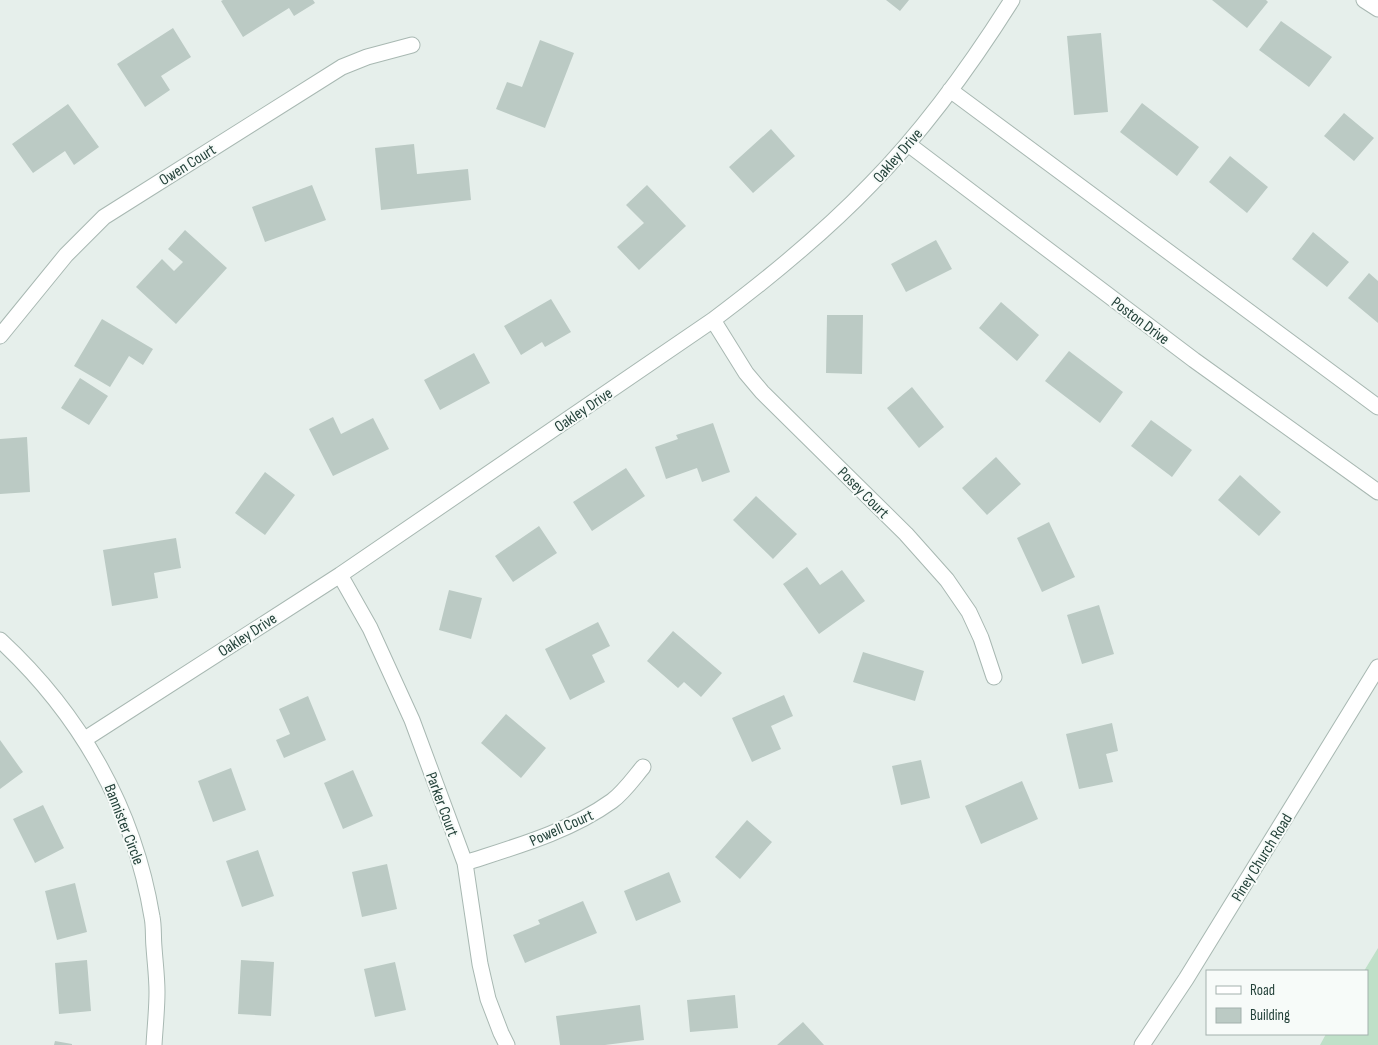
<svg xmlns="http://www.w3.org/2000/svg" width="1378" height="1045" viewBox="0 0 1378 1045" font-family="'Sofia Sans Condensed',sans-serif">
	<style>
		.green { fill: #bfe0c8 }
		.building { fill: #bbcac4 }
		.lines { fill: none; stroke-linecap: round; stroke-linejoin: round }
		.minor-casing { stroke: #a8b8b2; stroke-width: 17 }
		.minor { stroke: #fff; stroke-width: 15 }
		.labels { text-anchor: middle; stroke-width: 4; stroke-linejoin: round; paint-order: stroke }
		.street-label { font-size: 16px; fill: #24423a; stroke: #f7fbf9 }
	</style>
	<rect width="100%" height="100%" fill="#e6efeb"/>
	<path class="green" d="M1378 948V1045H1320L1326 1034H1367V971H1364Z"/>
	<path class="building" d="M223 0H313L315 3 294 16 289 8 243 37 221 1Z
		M886 0H909L900 11Z
		M1212 0H1266L1268 2 1247 28Z
		M1281 21 1332 57 1309 87 1259 50Z
		M173 28 191 57 161 76 170 90 145 107 117 64Z
		M1101 33 1108 112 1074 115 1067 36Z
		M540 40 574 53 545 128 496 109 507 82 522 87Z
		M1142 103 1199 147 1177 176 1120 132Z
		M68 104 99 147 74 165 65 151 33 173 12 144Z
		M1344 113 1374 138 1354 161 1324 136Z
		M771 129 795 156 753 193 729 167Z
		M414 144 417 174 468 169 471 200 381 210 375 148Z
		M1230 156 1268 187 1247 213 1209 182Z
		M312 185 326 220 265 242 252 207Z
		M647 185 686 226 639 270 617 247 644 223 626 205Z
		M185 230 227 268 176 324 136 287 162 259 174 271 183 262 168 249Z
		M1313 232 1349 262 1327 287 1292 259Z
		M936 240 952 269 906 292 891 264Z
		M1369 273 1378 281V323L1348 298Z
		M551 299 571 332 545 347 542 342 521 355 504 326Z
		M1001 302 1039 335 1017 361 979 328Z
		M827 315H863L862 374 826 373Z
		M102 319 153 349 143 365 129 356 110 387 74 366Z
		M1069 351 1123 392 1100 423 1045 381Z
		M474 353 490 383 440 410 424 380Z
		M80 378 108 396 89 425 61 408Z
		M912 387 944 427 919 448 887 408Z
		M333 417 341 434 373 418 389 449 333 476 309 429Z
		M1151 420 1192 450 1172 477 1131 446Z
		M713 423 730 472 702 482 697 468 666 479 655 447 678 439 676 435Z
		M27 437 30 492 0 494V439Z
		M996 457 1021 484 987 515 962 488Z
		M626 468 645 496 592 531 573 502Z
		M265 472 295 495 265 535 235 513Z
		M1240 475 1281 512 1259 536 1218 500Z
		M756 496 797 534 773 559 733 520Z
		M1049 522 1075 577 1042 592 1017 538Z
		M539 526 557 553 513 582 495 556Z
		M176 538 181 568 154 573 158 598 112 606 103 550Z
		M807 567 820 585 842 570 865 601 819 634 783 584Z
		M449 590 482 598 471 639 439 630Z
		M1099 605 1114 654 1082 664 1067 615Z
		M598 622 610 646 592 655 605 682 570 700 545 649Z
		M673 631 722 673 701 697 684 682 678 688 647 661Z
		M863 652 924 671 915 701 853 682Z
		M784 695 793 716 771 726 781 749 752 762 732 718Z
		M308 696 326 740 284 758 276 740 290 734 279 709Z
		M506 714 546 748 521 778 481 743Z
		M1112 723 1118 751 1106 754 1113 782 1079 789 1066 734Z
		M0 740 23 772 0 789Z
		M921 760 930 798 901 805 892 766Z
		M231 768 246 810 213 822 198 781Z
		M353 770 373 816 343 829 324 783Z
		M1022 781 1038 819 981 844 965 806Z
		M43 805 64 848 35 863 13 819Z
		M747 820 772 842 740 879 715 857Z
		M258 850 274 896 242 907 226 861Z
		M387 864 397 909 362 917 352 872Z
		M669 872 681 902 636 921 624 891Z
		M75 883 87 932 57 940 45 891Z
		M583 901 597 933 525 963 513 935 540 924 538 920Z
		M87 960 91 1011 59 1014 55 963Z
		M241 960 274 962 271 1016 238 1014Z
		M395 962 406 1010 375 1017 364 969Z
		M735 995 738 1028 690 1032 687 1000Z
		M640 1005 644 1040 605 1045H560L556 1016Z
		M803 1022 824 1045H777Z
		M55 1041 72 1044V1045H54Z"/>
	<g class="lines">
		<g class="minor-casing">
			<path id="minor" d="M1364 0 1378 9
				M950 90 1378 407
				M908 144 1194 360 1378 492
				M713 320 746 373 762 392 906 534 947 580 969 612 981 638 994 677
				M0 336 66 255 104 217 342 67 367 57 412 45
				M340 575 370 628 412 720 465 863 480 964 488 999 501 1033 507 1045
				M0 640C80 714 134 808 152 917 154 926 153 937 154 947 155 962 157 977 157 992 157 1010 155 1027 154 1045
				M85 739 340 575 713 320C769 278 823 234 871 184 925 129 971 65 1012 0
				M465 863C514 847 569 832 612 801 624 792 633 779 643 767
				M1142 1045 1186 979 1378 667"/>
		</g>
		<use href="#minor" class="minor"/>
	</g>
	<g class="labels">
		<g class="street-label">
			<text transform="translate(897 155) rotate(-49)" y="6">Oakley Drive</text>
			<text transform="translate(187 164) rotate(-32)" y="6">Owen Court</text>
			<text transform="translate(1141 320) rotate(37)" y="6">Poston Drive</text>
			<text transform="translate(583 409) rotate(-34)" y="6">Oakley Drive</text>
			<text transform="translate(864 492) rotate(45)" y="6">Posey Court</text>
			<text transform="translate(247 634) rotate(-33)" y="6">Oakley Drive</text>
			<text transform="translate(443 804) rotate(70)" y="6">Parker Court</text>
			<text transform="translate(125 824) rotate(69)" y="6">Bannister Circle</text>
			<text transform="translate(561 827) rotate(-24)" y="6">Powell Court</text>
			<text transform="translate(1261 857) rotate(-58)" y="6">Piney Church Road</text>
		</g>
	</g>
	<rect x="1206" y="970" width="162" height="65" fill="#f7fbf9" stroke="#a3b1ad"/>
	<rect x="1216" y="986" width="25" height="8" fill="#ffffff" stroke="#a3b1ad"/>
	<text x="1250" y="995" font-size="15" fill="#24423a">Road</text>
	<rect x="1216" y="1008" width="25" height="15" fill="#bbcac4" stroke="#a3b1ad"/>
	<text x="1250" y="1020" font-size="15" fill="#24423a">Building</text>
</svg>
